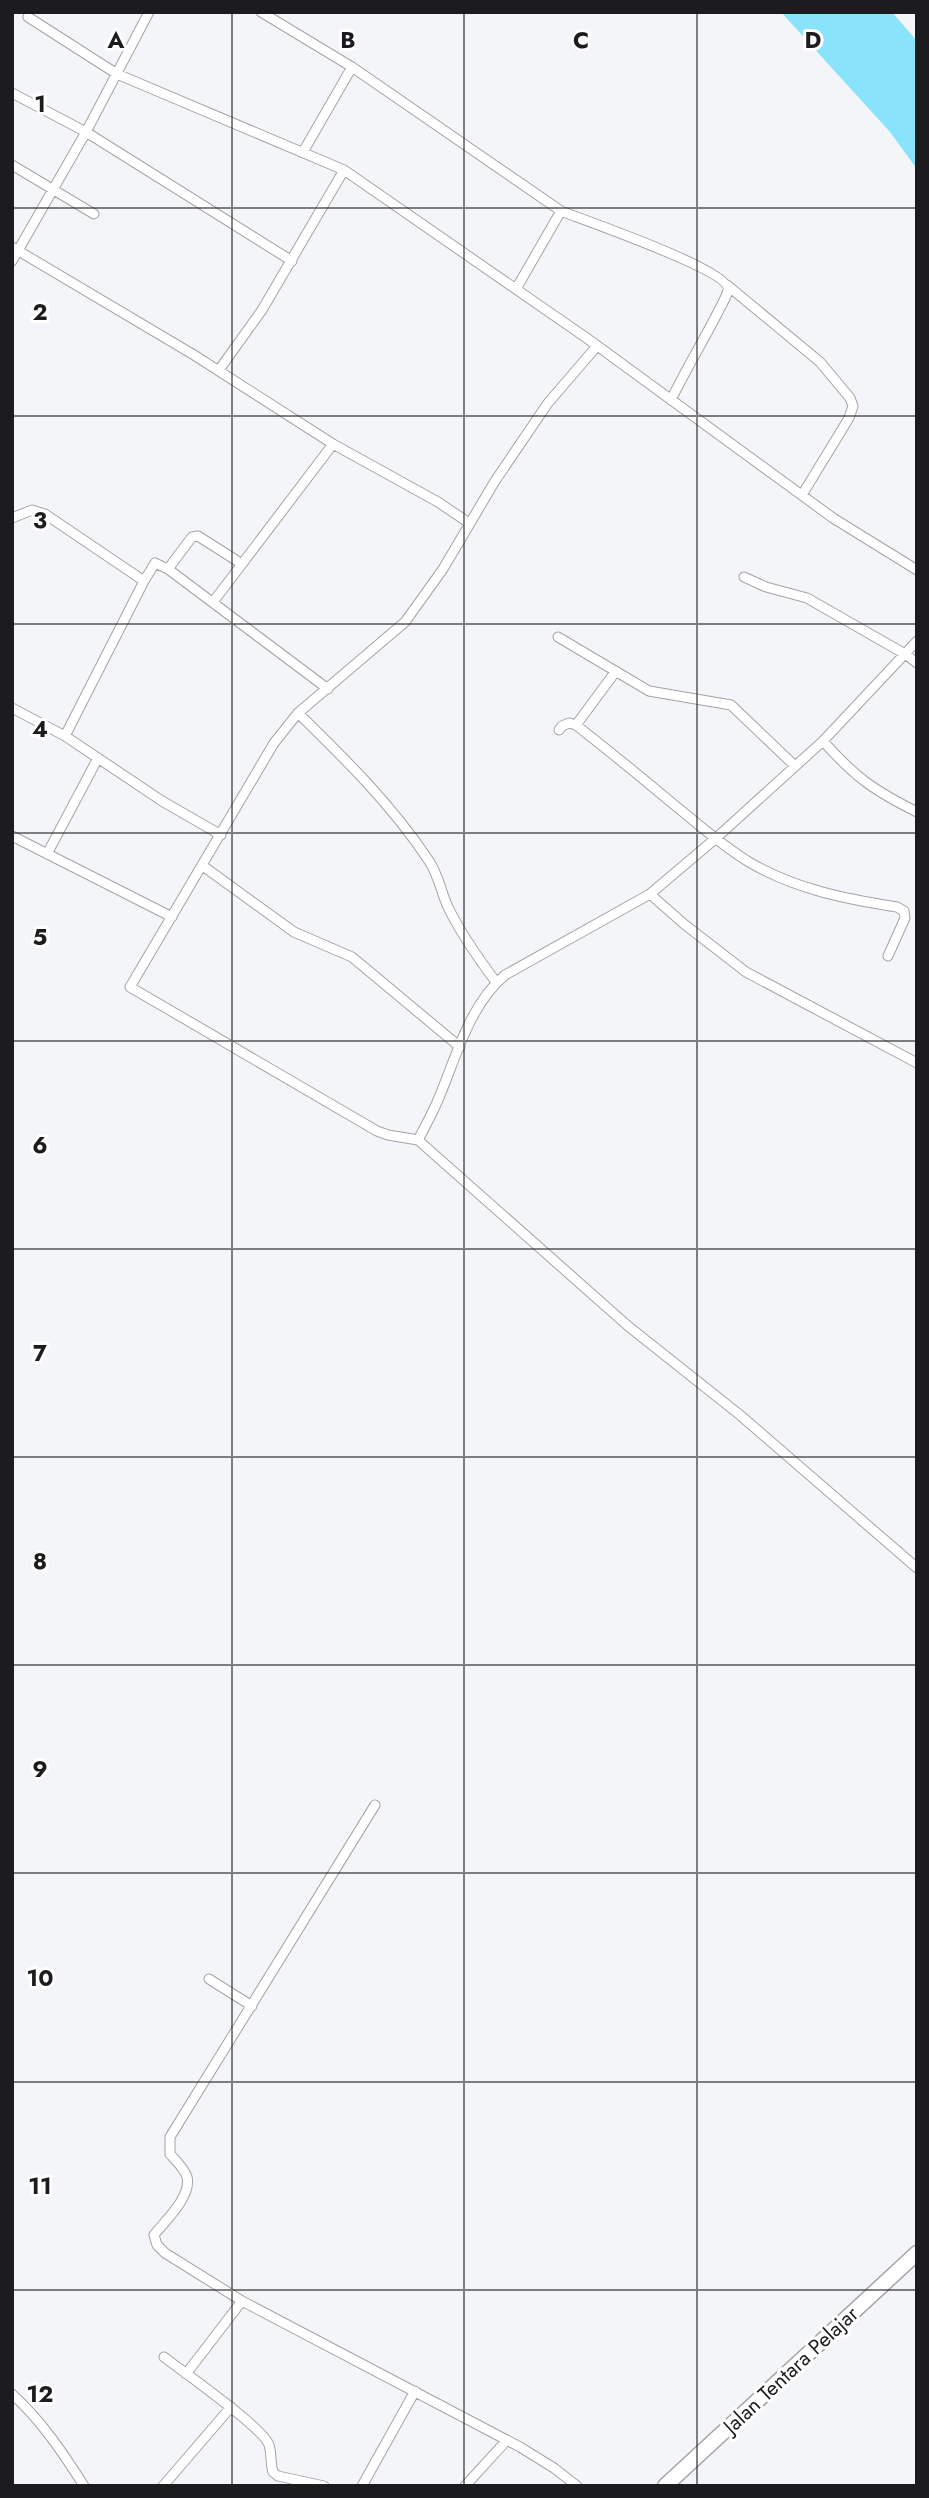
<svg xmlns="http://www.w3.org/2000/svg" width="929" height="2498" viewBox="0 0 929 2498" font-family="Jost,sans-serif">
	<style>
		.water { fill: #89e4fb }
		.lines { fill: none; stroke-linecap: round; stroke-linejoin: round }
		.minor-casing { stroke: #a4a4a8; stroke-width: 11 }
		.primary-casing { stroke: #a4a4a8; stroke-width: 17 }
		.minor { stroke: #fff; stroke-width: 9 }
		.primary { stroke: #fff; stroke-width: 14 }
		.grid { fill: none; stroke: #1c1c1e; stroke-width: 2; stroke-opacity: 0.55 }
		.labels { text-anchor: middle; stroke-width: 6; stroke-linejoin: round; paint-order: stroke }
		.street-label { font-size: 21px; fill: #1c1c1e; stroke: #fff }
		.grid-label { font-size: 23px; text-anchor: middle; font-weight: bold; fill: #1c1c1e; stroke: #fff; stroke-width: 6; stroke-linejoin: round; paint-order: stroke }
	</style>
	<rect width="100%" height="100%" fill="#f4f5f8"/>
	<path class="water" d="M781 12H892L917 41V169L890 132Z"/>
	<g class="lines">
		<g class="minor-casing">
			<path id="minor" d="M261 12 352 67 561 211 516 289
				M28 17 117 74 344 170 588 339 833 518 917 570
				M12 93 86 132 292 261
				M303 152 352 67
				M12 165 94 214
				M561 211C583 220 730 270 728 290 727 296 722 304 719 310 704 340 686 369 671 400
				M12 247 194 355 333 444 438 502 469 523
				M12 261 86 132 149 12
				M727 285 820 362 850 398 853 406 849 418 802 495
				M597 346 548 403 495 481 443 569 405 622 298 713 274 743 130 987 377 1131 388 1135 418 1140 628 1326 740 1415 917 1568
				M219 370 262 310 344 170
				M12 518 32 510 45 514 144 581
				M168 569 192 537 198 536 242 564 333 444
				M744 577 766 587 807 598 905 654 917 663
				M213 602 242 564
				M558 637 649 691 731 705 795 766
				M616 671 576 725C609 751 641 777 672 803 697 823 721 845 749 862 795 889 845 899 897 907L904 911 905 918 888 956
				M12 708 65 736 162 801 221 835
				M298 713C346 760 392 805 429 861 438 874 441 891 447 905 460 933 478 958 496 982
				M559 730 562 726 569 723 576 725
				M65 736 144 581 155 563 168 569 328 689
				M823 741C855 777 873 790 917 812
				M12 836 172 917
				M47 854 98 758
				M203 866 294 932 352 957 460 1047
				M650 894 684 924 746 972 917 1063
				M418 1140C425 1127 432 1114 438 1100 456 1058 469 1005 505 975L650 894 715 839 823 741 917 641
				M375 1805 170 2137V2154C176 2161 184 2168 187 2177 192 2196 165 2221 154 2235L157 2245 165 2253 242 2301 520 2447 554 2468 577 2486
				M209 1979 252 2006
				M164 2357C182 2371 265 2429 269 2445 272 2454 270 2463 273 2472L278 2476 324 2486
				M186 2374 242 2301
				M12 2394C41 2420 63 2453 84 2486
				M163 2486 231 2407
				M362 2486 415 2391
				M465 2486 507 2440"/>
		</g>
		<g class="primary-casing">
			<path id="primary" d="M665 2486 917 2253"/>
		</g>
		<use href="#minor" class="minor"/>
		<use href="#primary" class="primary"/>
	</g>
	<path class="grid" d="M232 12V2486M464 12V2486M697 12V2486M12 208H917M12 416H917M12 624H917M12 833H917M12 1041H917M12 1249H917M12 1457H917M12 1665H917M12 1873H917M12 2082H917M12 2290H917"/>
	<g class="labels">
		<g class="street-label">
			<text transform="translate(791 2370) rotate(-43)" y="7">Jalan Tentara Pelajar</text>
		</g>
	</g>
	<g class="grid-label">
		<text x="116" y="48">A</text>
		<text x="348" y="48">B</text>
		<text x="581" y="48">C</text>
		<text x="813" y="48">D</text>
		<text x="40" y="112">1</text>
		<text x="40" y="320">2</text>
		<text x="40" y="528">3</text>
		<text x="40" y="737">4</text>
		<text x="40" y="945">5</text>
		<text x="40" y="1153">6</text>
		<text x="40" y="1361">7</text>
		<text x="40" y="1569">8</text>
		<text x="40" y="1777">9</text>
		<text x="40" y="1986">10</text>
		<text x="40" y="2194">11</text>
		<text x="40" y="2402">12</text>
	</g>
	<rect width="929" height="2498" fill="none" stroke="#1c1c1e" stroke-width="28"/>
</svg>
